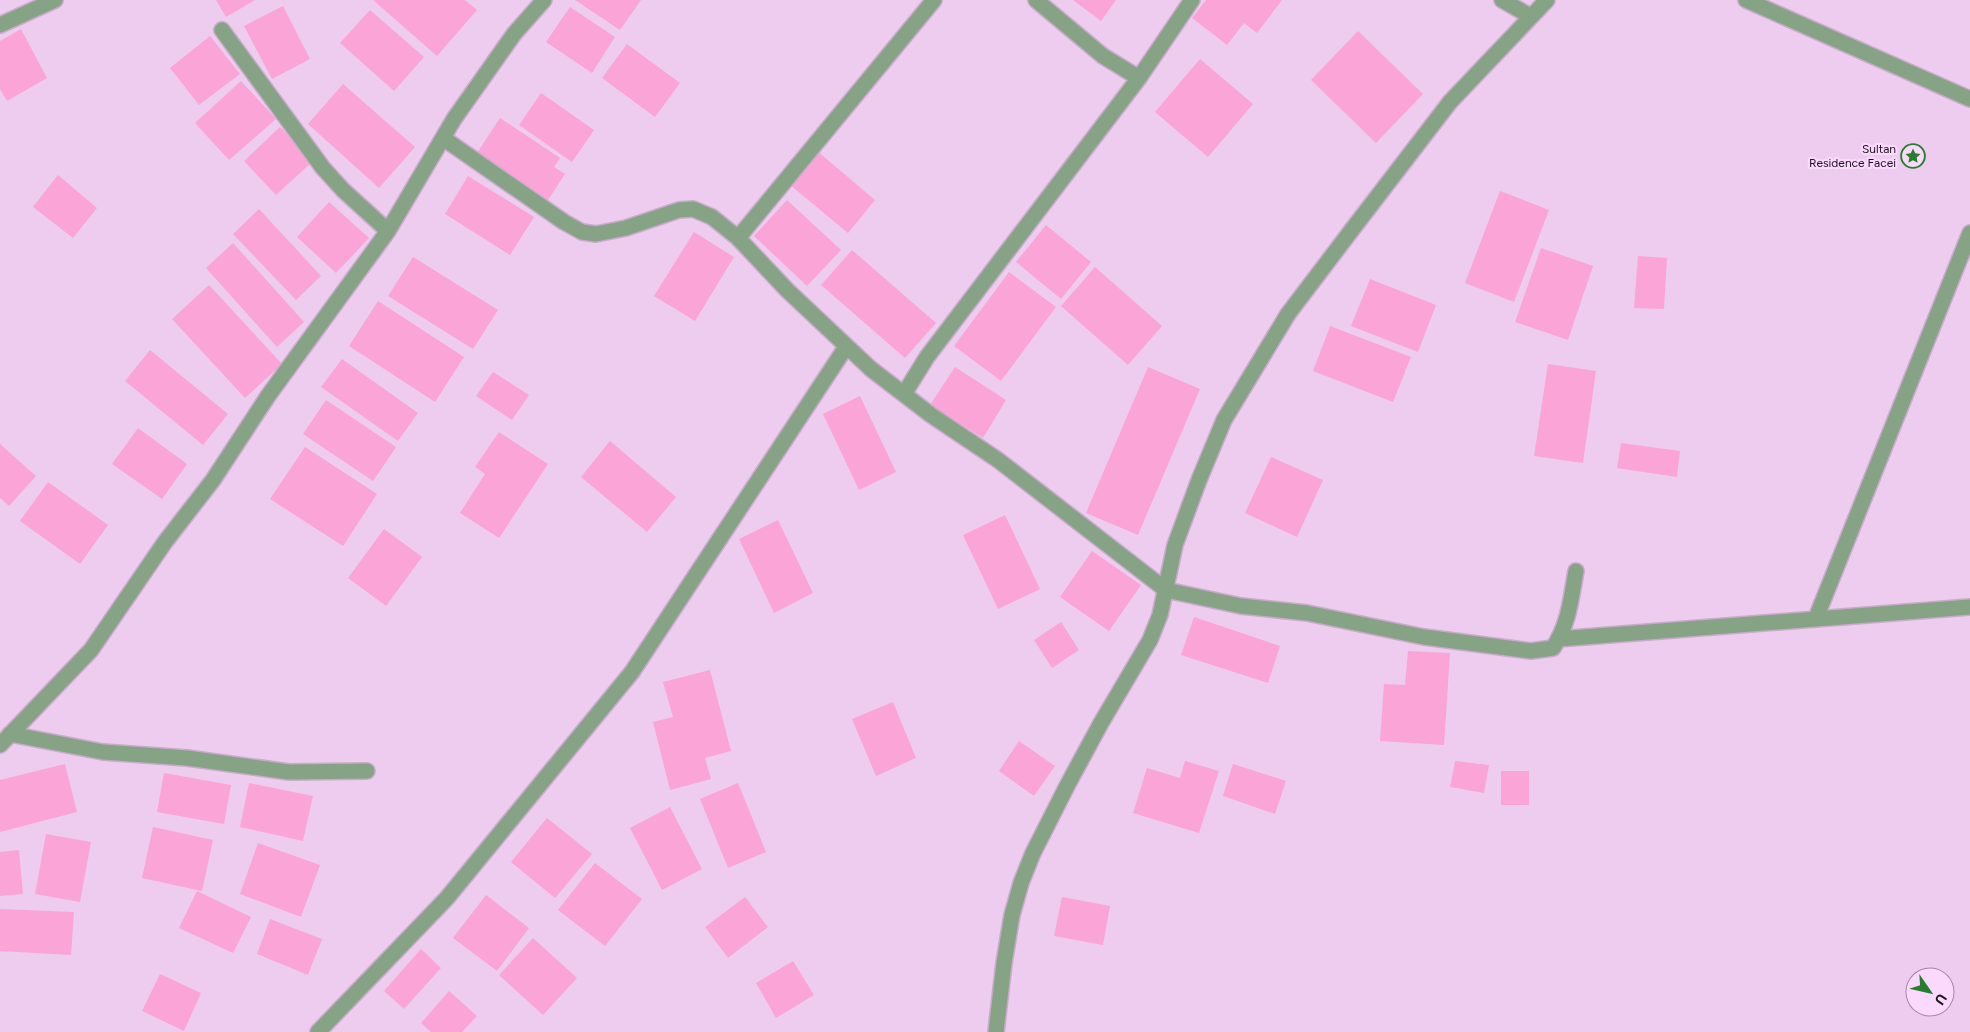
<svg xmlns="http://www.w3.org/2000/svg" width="1970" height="1032" viewBox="0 0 1970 1032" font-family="Figtree,sans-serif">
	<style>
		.building { fill: #fba4d7 }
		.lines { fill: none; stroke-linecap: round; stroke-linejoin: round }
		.street-casing { stroke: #c8abca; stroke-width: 18 }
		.street { stroke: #86a385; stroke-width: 15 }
		.labels { text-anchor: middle; stroke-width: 4.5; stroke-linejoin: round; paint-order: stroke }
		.poi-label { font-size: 12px; fill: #1e131f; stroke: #fad9fc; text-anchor: end }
	</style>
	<rect width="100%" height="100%" fill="#edccef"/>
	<path class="building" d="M216 0H255L226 17Z
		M373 0H465L477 10 437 56Z
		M575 0H641L620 30Z
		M1073 0H1116L1101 21Z
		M1206 0H1282L1257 33 1244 23 1227 45 1192 18Z
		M283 6 310 59 272 79 244 26Z
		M570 7 615 37 592 73 546 42Z
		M370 10 424 57 394 91 340 43Z
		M21 29 47 78 7 101 0 89V41Z
		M1358 31 1423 94 1376 143 1311 80Z
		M210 36 240 74 199 105 170 68Z
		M627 44 680 83 655 117 602 78Z
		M1200 59 1253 104 1208 157 1155 112Z
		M241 81 276 119 229 160 195 123Z
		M343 84 415 147 379 188 308 124Z
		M541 93 594 130 572 162 519 125Z
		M500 118 560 158 554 167 565 174 548 200 477 153Z
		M280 127 313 161 276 195 244 161Z
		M816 150 875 200 848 233 789 184Z
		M58 175 97 208 73 238 33 207Z
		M468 176 534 217 510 255 445 214Z
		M1500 191 1549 210 1514 302 1465 283Z
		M787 200 841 250 807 286 754 236Z
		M329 202 369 238 336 273 297 237Z
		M259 209 321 276 296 300 233 234Z
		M1046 225 1091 262 1061 299 1016 262Z
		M694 232 734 257 695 321 654 296Z
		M233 243 304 322 277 347 206 268Z
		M1541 248 1593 266 1568 340 1515 322Z
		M852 250 936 323 905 358 821 285Z
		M1638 256 1667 258 1664 309 1634 308Z
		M413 257 498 310 473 349 388 296Z
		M1095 267 1162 326 1128 365 1061 306Z
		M1009 272 1056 307 1001 381 954 346Z
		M1370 279 1436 305 1418 352 1351 326Z
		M209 285 282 364 245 398 172 319Z
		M378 301 464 357 435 402 349 346Z
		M1330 326 1411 357 1393 402 1313 371Z
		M150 350 228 414 203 445 125 381Z
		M342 359 418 413 398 441 321 387Z
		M1548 364 1596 371 1583 463 1534 456Z
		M955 367 1006 400 983 438 930 405Z
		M1148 367 1200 389 1138 535 1086 513Z
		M493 372 529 395 512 420 476 396Z
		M860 396 896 472 859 490 823 414Z
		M326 400 396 447 373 481 303 434Z
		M138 428 187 464 162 499 112 464Z
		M499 432 548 464 499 538 460 513 485 474 475 467Z
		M610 441 676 497 647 532 581 477Z
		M1621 443 1680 451 1677 477 1617 468Z
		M0 444 36 476 9 506 0 498Z
		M305 447 377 494 343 546 270 499Z
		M1271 457 1323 480 1297 537 1245 513Z
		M48 482 108 525 80 564 20 521Z
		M1005 515 1040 589 998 609 963 535Z
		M778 520 813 593 774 613 739 539Z
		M384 529 422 557 386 606 348 578Z
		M1092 551 1141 585 1109 631 1060 597Z
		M1194 617 1280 646 1268 683 1181 655Z
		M1061 622 1079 650 1052 668 1034 640Z
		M1408 651 1450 653 1444 745 1380 741 1384 684 1405 685Z
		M710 670 731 751 705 758 711 779 670 790 653 722 673 717 663 682Z
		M893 702 916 758 876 776 852 719Z
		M1019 741 1055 766 1034 796 999 771Z
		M1185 761 1219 771 1199 833 1133 813 1147 768 1180 778Z
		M1455 761 1489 765 1484 793 1450 787Z
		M65 764 77 812 0 832V780Z
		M1233 764 1286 781 1275 814 1223 796Z
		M1501 771H1529V805H1501Z
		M164 773 231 785 224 824 157 812Z
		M249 783 313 796 303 841 240 827Z
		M738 783 766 852 728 868 700 799Z
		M670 807 702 869 662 890 630 828Z
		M547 818 592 854 555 898 511 862Z
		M153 827 213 840 202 891 142 878Z
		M46 834 91 842 80 902 35 894Z
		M258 843 320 865 301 917 240 894Z
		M19 850 23 894 0 896V852Z
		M595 863 642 899 605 946 558 910Z
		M197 891 251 917 233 953 179 928Z
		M486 895 529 928 497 971 453 938Z
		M745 897 768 927 728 958 705 927Z
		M1062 897 1110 906 1103 945 1054 936Z
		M0 909 74 912 71 955 0 951Z
		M270 919 322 939 308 975 257 954Z
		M533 938 577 978 543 1015 499 975Z
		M421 949 441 968 404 1009 384 991Z
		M793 961 814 995 776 1018 756 983Z
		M160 974 201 993 184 1031 142 1011Z
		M449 991 477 1016 462 1032H431L421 1023Z"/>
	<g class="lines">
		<g class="street-casing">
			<path id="street" d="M1036 0 1103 56 1139 78 1192 0
				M1502 0 1530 16
				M1746 0 1970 99
				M0 25 55 0
				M222 30 323 168 343 190 388 231
				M443 138 564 222 582 232 596 234 626 228 679 210 693 209 712 217 738 238 787 290 871 369 931 415 998 460 1166 590 1241 606 1307 613 1424 637 1531 651 1553 648C1569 624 1571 598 1576 571
				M738 238 934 0
				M904 394 927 357 1139 78
				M1816 618 1970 233
				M1558 639 1970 607
				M10 734 103 752 187 758 289 772 367 771
				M0 745 91 650 165 542 213 480 268 396 388 231 454 119 514 34 544 0
				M318 1032 447 898 632 672 846 347
				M996 1032 1004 963 1012 915 1021 883 1033 853 1068 784 1101 723 1150 640 1160 615 1175 545 1199 480 1224 420 1288 314 1351 231 1450 102 1547 0"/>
		</g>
		<use href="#street" class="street"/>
	</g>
	<defs>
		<g id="sight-ring" transform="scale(1.25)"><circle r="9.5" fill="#fad9fc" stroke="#277e2c" stroke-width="1.5"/><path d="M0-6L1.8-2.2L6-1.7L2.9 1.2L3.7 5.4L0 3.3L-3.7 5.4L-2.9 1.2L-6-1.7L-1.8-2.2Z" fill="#277e2c"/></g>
	</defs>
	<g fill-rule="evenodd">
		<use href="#sight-ring" x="1913" y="156"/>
	</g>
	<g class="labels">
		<g class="poi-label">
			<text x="1896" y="153">Sultan<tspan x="1896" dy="14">Residence Facei</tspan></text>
		</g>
	</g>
	<g transform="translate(1930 992) rotate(124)"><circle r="24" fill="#fad9fc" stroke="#a28aa4"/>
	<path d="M0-4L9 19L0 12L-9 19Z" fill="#277e2c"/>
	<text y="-8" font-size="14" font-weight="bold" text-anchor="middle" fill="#1e131f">U</text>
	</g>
</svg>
